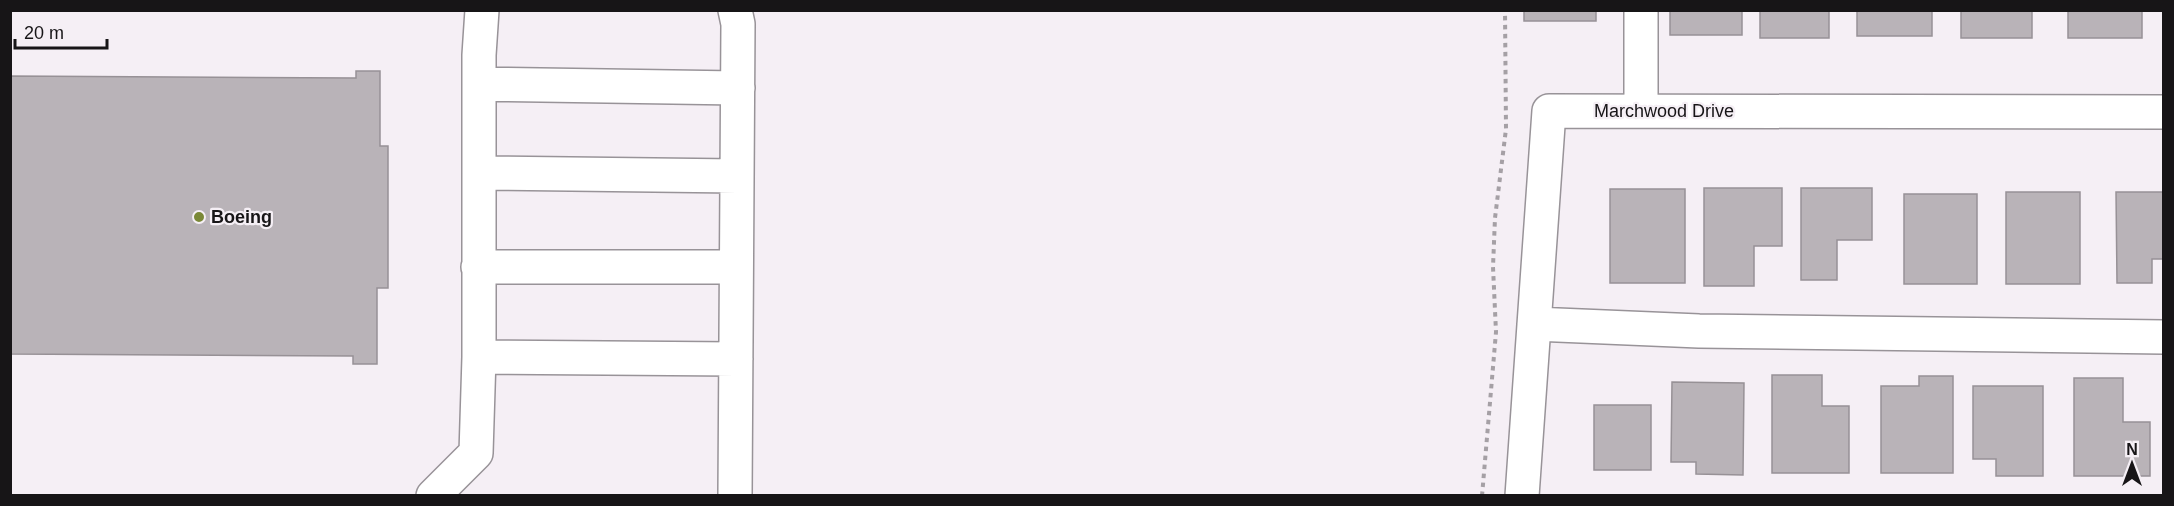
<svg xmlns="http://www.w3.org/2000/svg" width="2174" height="506" viewBox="0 0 2174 506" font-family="Arial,sans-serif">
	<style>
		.building { fill: #b9b3b8; stroke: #979196; stroke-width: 1.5 }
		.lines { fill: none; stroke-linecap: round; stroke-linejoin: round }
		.minor-casing { stroke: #989398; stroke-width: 36 }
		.path { stroke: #a5a0a5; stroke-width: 4; stroke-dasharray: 4.5 4.5; stroke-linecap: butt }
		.minor { stroke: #fff; stroke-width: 33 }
		.poi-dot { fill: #7a8837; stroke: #f5eff5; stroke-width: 2 }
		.labels { text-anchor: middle; stroke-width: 4.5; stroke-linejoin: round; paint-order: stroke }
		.street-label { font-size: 18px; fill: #171517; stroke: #f5eff5 }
		.poi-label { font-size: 18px; font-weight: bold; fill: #171517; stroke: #f5eff5; text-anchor: start }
	</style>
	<rect width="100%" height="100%" fill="#f5eff5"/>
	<path class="building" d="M1524 10H1596V21H1524Z
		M1670 10H1742V35H1670Z
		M1760 10H1829V38H1760Z
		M1857 10H1932V36H1857Z
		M1961 10H2032V38H1961Z
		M2068 10H2142V38H2068Z
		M356 71H380V146H388V288H377V364H353V356L10 354V76L356 78Z
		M1704 188H1782V246H1754V286H1704Z
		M1801 188H1872V240H1837V280H1801Z
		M1610 189H1685V283H1610Z
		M2006 192H2080V284H2006Z
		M2116 192H2164V259H2152V283H2117Z
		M1904 194H1977V284H1904Z
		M1772 375H1822V406H1849V473H1772Z
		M1919 376H1953V473H1881V386H1919Z
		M2074 378H2123V422H2150V476H2074Z
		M1672 382 1744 383 1743 475 1696 474V462H1671Z
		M1973 386H2043V476H1996V459H1973Z
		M1594 405H1651V470H1594Z"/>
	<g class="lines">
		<g class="minor-casing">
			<path id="minor" d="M735 10 738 24 735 496
				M1641 10V111
				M479 84 738 88
				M479 173 737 176
				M478 267H736
				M1534 324 1699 331 2164 337
				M479 357 736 359
				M433 496 476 453 479 357V55L482 10
				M1522 496 1549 111 2164 112"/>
		</g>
		<path class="path" d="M1482 496 1496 332 1493 267 1495 218 1506 129 1505 10"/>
		<use href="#minor" class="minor"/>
	</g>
	<circle class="poi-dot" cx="199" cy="217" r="6"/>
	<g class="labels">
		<g class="street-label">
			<text x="1664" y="117">Marchwood Drive</text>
		</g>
		<g class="poi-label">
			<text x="211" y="223">Boeing</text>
		</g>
	</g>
	<rect width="2174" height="506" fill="none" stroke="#171517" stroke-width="24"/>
	<g transform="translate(2132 464)" stroke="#f5eff5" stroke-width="4.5" paint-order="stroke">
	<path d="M0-4.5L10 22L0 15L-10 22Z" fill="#171517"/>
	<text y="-9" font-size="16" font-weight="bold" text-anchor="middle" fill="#171517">N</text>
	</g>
	<path d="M15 39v9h92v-9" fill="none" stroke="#171517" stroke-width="3"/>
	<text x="24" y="39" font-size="18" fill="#171517" stroke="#f5eff5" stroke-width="4.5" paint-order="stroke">20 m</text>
</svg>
